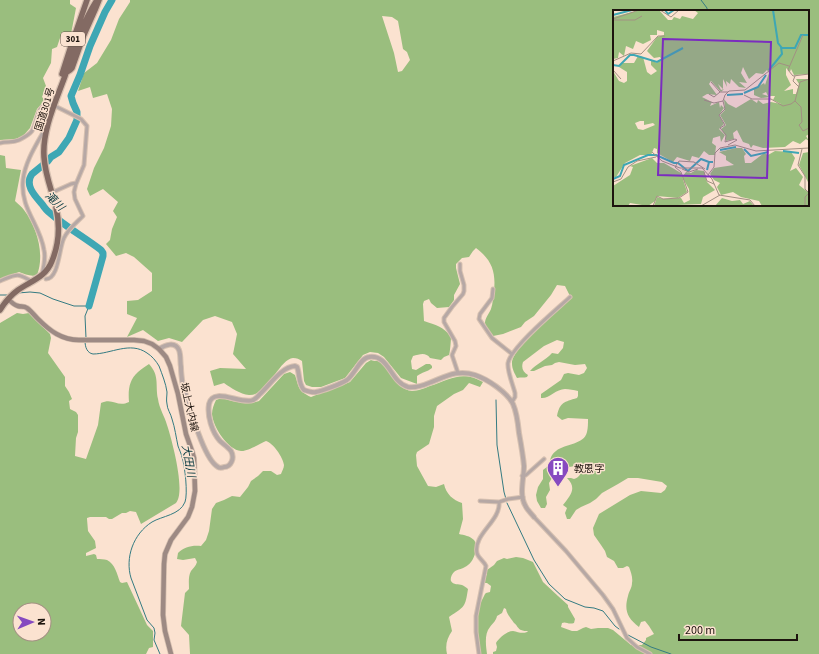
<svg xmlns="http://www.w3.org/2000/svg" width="819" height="654" viewBox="0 0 819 654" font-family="'Source Sans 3','Noto Sans JP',sans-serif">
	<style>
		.forest { fill: #9abe7e; fill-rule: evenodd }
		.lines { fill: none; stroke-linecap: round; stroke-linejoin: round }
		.stream { stroke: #347b82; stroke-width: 1 }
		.river { stroke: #3ea7b4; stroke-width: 7 }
		.minor-casing { stroke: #d7c1b1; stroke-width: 5 }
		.tertiary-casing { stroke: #d7c1b1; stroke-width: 6 }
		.secondary-casing { stroke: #d7c1b1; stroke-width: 6 }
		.trunk-casing { stroke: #d7c1b1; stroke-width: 8 }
		.minor { stroke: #b6a8a5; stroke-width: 3 }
		.tertiary { stroke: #b6a8a5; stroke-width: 4 }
		.secondary { stroke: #9d8a84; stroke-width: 4.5 }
		.trunk { stroke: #836a63; stroke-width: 5.5 }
		.labels { text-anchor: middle; stroke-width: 3; stroke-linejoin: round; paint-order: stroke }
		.shield { fill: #fbe2d0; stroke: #605248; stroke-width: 1 }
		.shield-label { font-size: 9px; font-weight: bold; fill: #1d140e }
		.street-label { font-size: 10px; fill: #1d140e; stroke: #fbe2d0 }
		.poi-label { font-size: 10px; fill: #1d140e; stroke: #fbe2d0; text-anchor: start }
		.water-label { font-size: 11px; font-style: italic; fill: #114046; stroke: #fbe2d0 }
		.inset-river { fill: none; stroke: #3ea7b4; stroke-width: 2 }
		.inset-road { fill: none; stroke: #a29082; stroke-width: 1 }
		.view { fill: #7b2cbf; fill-opacity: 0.15; stroke: #7b2cbf; stroke-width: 2 }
		.inset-edge { fill: none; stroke: #1d140e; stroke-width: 2 }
	</style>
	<rect width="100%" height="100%" fill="#fbe2d0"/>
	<path class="forest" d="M0 0H70V4L76 8 71 34 61 35 57 47 52 49 51 63 43 78 46 86 42 97 45 100 37 109 30 128 23 136 16 139 0 140Z
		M130 0H819V654H493V652L496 651 497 647 496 643C499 638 507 631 513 631 518 632 522 634 527 632L528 631C526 631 523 631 521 630 518 629 517 625 514 623 511 618 507 615 506 609L504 608 502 613 497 616C496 621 493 623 490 627 484 634 486 646 487 654H481C478 638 474 622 479 606 481 602 483 598 485 594L486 593 490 592 491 586 487 583H484L485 576 487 575V570L494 565 497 561 504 558 507 559 516 557 523 558 533 562 543 582 558 596 568 605V607L575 619 574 623C568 625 566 621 562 623L561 627 572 631H577L583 628 586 627 591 629 598 628H608L613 630 631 645H642L646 640V638L654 634 649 626 645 621 641 622 639 627C627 618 624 610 628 596 629 591 632 588 632 583 633 578 631 572 629 567L627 566 623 568H618L614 561 607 557 605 551 601 545 594 535 593 528 599 514 630 495 641 491 661 493 665 490 667 486 662 482 638 478H628L618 484 602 493 596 499 590 503 581 507 576 510 570 519H567L565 513 567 508 563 505C571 495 577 488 567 478H571L574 479C580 477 581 473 583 468L582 465C577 465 572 467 567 467L562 472 555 473 549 483 550 490 546 497 547 504 545 508H541L537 501 536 495 538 487 543 479V470C553 464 547 458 556 451 566 443 584 445 587 432 588 428 588 423 588 419L568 418 562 420 557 416C560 402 564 402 577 398L578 396V391C574 390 569 389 565 389 556 389 549 399 541 398V394L561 380 564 374 568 373 579 375 584 373 587 368 585 364 575 365 559 362 555 363 552 365 545 366 534 371H530C537 363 545 361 552 353L558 354 563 348 564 342 557 340 544 346 523 362C521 368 523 372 528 375L527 377C524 378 521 377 517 378 515 374 512 369 512 364 511 348 559 309 571 298L565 286 557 285 551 295 534 316 525 322 521 327 503 334 493 336C491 333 486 328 485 323 485 318 489 314 491 309 493 303 493 297 494 291 496 272 492 260 476 248L473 251 469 257 462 258 456 264V268L460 284 454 295V300L449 307 437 308 431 303 429 299 424 301 423 304 424 321C436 325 443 326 451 337 451 340 450 353 449 355L444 357 441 360 430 358C426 352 420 354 413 356L411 361 412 369 416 370 426 364H430L432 366V368C427 372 422 372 417 376V384L401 378 384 357 378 353 370 352 363 355 345 378 321 387H312L306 385 304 381 302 361C299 359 297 358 293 358 279 359 268 396 249 395 240 394 231 388 224 383L214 386 210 371 220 368 246 369 233 354 237 334 232 322 215 316 203 320 182 342 169 338 158 341 143 330 127 337 137 318 127 314V301L138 300 152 291V273L134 257 126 253 116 256 106 244 110 240 112 229 117 217 113 211 118 202 103 189 90 196 87 189 94 168 104 148 111 126 112 109 107 94 93 98 90 87 78 91 84 73 97 63 111 40 119 19 130 2ZM614 11H808V205H614ZM382 16 392 17 398 21 403 49 407 52 410 60 402 71 398 72 394 53Z
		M0 155 5 156 6 168 21 170 15 201C18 204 22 207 24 210 37 227 45 255 37 275 31 277 25 274 19 272L0 279Z
		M17 313 23 314 29 313 50 334 51 338 48 353 65 377V386L69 392 72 399 69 401 70 409 76 412 78 415V432L76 438 75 456 86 459 98 425 101 403C113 397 117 408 129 402 128 390 129 380 138 372 141 369 145 367 149 364 160 376 155 385 158 399 159 408 165 417 167 425 172 440 186 492 176 503L141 524 136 512 130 511 126 513H122L112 519H109L106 517H90L87 518V519L88 531 95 541 96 548 86 553V556L94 554 96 555 97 559C100 559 104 559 107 560 115 564 117 574 120 582L122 583 127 582 147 625 153 631V647L149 648 146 654H0V323ZM20 610H44V634H20Z
		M371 360C372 361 377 361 378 361 390 366 394 389 412 391 418 391 425 388 430 386 450 379 463 370 483 382L480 387 469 383 463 390 454 394 437 406 434 416V427L429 444 417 452 416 455 417 466 428 486 436 487 444 484C446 494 453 500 462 503L463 519 459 534C464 535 470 536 474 540 479 546 474 561 468 565 464 569 457 569 454 572 452 574 450 578 451 581 453 585 459 584 462 585 464 586 466 587 468 589 465 608 465 606 449 617L452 631C447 638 445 645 447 654H190L189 635 181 626 185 593 189 589C189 584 188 576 191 571 193 568 196 566 197 562L195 558 183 560 177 559 178 553C184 547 192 545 201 546L206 540 209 531 212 509 216 503 224 500 232 496 240 497 248 487 251 481 258 476 263 471H271L277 475 281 474C282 471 284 468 284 465 283 457 273 443 266 441 261 443 247 452 241 451 228 450 213 427 212 414 212 409 214 404 216 400L222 398 232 401 243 403H252L259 401 284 374 290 372 295 375C299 387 298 391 311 397L350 382 366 363Z"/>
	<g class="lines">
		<path class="stream" d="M701 0 707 8V11
			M18 293 30 292 40 293 53 299 74 306H89L85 316 86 338
			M0 295H7L9 294
			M85 341C85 347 87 353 93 354 111 354 130 341 147 353 152 356 156 361 159 366 162 374 166 384 167 392 167 396 166 400 167 404 167 409 171 414 172 419 175 428 176 437 178 446 179 449 181 453 182 457 185 466 188 494 185 502 180 515 162 516 152 522 133 534 125 558 131 578L147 620 154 628 155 633 154 640 160 654
			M496 400 497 445 504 492 506 499
			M507 503 534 560 549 584 565 599 585 607 594 608 603 611 615 626 619 629
			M628 635 651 647 671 654"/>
		<path class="river" d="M89 306 103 256V253L101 250C84 237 66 227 50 213 47 211 44 207 42 204 35 196 24 185 32 174L48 161 51 157 59 152 69 138 77 120V112L73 103 71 96 80 75 90 46 105 12 112 0"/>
		<g class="minor-casing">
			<path id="minor" d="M0 143C7 141 12 143 19 140 23 138 29 135 32 131 37 123 36 109 46 104H51L81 119 87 126 84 165 76 184 74 192 75 199 83 216C76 223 68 229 64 238 59 247 59 279 46 279
				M51 193 71 184 76 183
				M42 274C44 266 46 258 44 250 40 224 20 209 23 180 25 162 36 145 45 129
				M0 281C17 274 16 272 33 282
				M493 289 492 298 480 314 479 319 492 338 512 354
				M458 373 452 355 456 346 455 341 444 322V318L452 307 463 294 464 291V285L460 271V264
				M512 402 515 397V393C513 385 507 371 508 363 511 347 557 309 570 297
				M522 476 526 475 544 459
				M480 501 499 502 508 499 523 497
				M534 517 566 551 603 595 613 609 627 638 637 647 650 654
				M479 654 476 632V616L486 566C484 561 478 558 477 553 473 534 501 521 499 502"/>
		</g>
		<g class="tertiary-casing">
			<path id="tertiary" d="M159 349C165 345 175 341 179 350 181 355 180 362 181 367 181 374 182 380 183 386 189 403 203 459 218 467 219 468 222 468 224 467 231 467 235 458 231 451 228 447 223 444 220 441 212 432 207 416 209 404 213 386 241 405 253 400 256 399 258 396 260 394 270 385 281 367 295 366L297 367C300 374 298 384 304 390 307 391 313 393 316 392 322 391 341 384 347 380 355 374 360 358 369 357 389 354 391 383 408 387 415 388 422 386 429 383 445 377 457 369 475 375 487 379 507 392 513 404 517 413 518 423 519 433 521 444 523 455 524 466 524 478 519 494 525 505 527 510 531 513 534 517"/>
		</g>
		<g class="secondary-casing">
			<path id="secondary" d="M8 299C11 302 14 305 18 306 21 307 24 306 27 308 31 311 35 316 38 319 50 331 62 340 79 340H134L144 341 152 344 159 349 166 357 170 366 178 394 186 434 192 451 194 458 195 491 192 507 188 517 171 540 165 554 164 564 163 615 165 631 171 654"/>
		</g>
		<g class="trunk-casing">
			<path id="trunk" d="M67 72 70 70 72 68 83 37 95 10 99 0
				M62 74 70 49 87 0
				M0 310C5 302 11 295 18 290 31 281 46 277 52 261 59 244 60 225 56 207 52 191 45 175 44 157 42 130 56 101 65 76 74 50 82 23 97 0"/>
		</g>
		<use href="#minor" class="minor"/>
		<use href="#tertiary" class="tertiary"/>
		<use href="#secondary" class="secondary"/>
		<use href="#trunk" class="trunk"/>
	</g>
	<defs>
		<g id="building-pin" transform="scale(1.15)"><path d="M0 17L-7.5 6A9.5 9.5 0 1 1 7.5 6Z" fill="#864ac0" stroke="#fbe2d0"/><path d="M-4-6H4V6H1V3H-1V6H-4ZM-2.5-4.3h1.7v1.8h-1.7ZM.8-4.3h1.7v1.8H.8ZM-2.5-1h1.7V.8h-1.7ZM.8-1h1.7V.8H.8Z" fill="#fff"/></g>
	</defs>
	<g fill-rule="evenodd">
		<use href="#building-pin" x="558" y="468"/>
	</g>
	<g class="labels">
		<rect class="shield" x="61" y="32" width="24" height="14" rx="3"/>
		<g class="shield-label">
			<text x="73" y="42">301</text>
		</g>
		<g class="street-label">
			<text transform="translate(44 109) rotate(-73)" y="4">国道301号</text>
			<text transform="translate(190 407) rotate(77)" y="4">坂上大内線</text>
		</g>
		<g class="poi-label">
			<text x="574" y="472">教恩字</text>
		</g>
		<g class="water-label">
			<text transform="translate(55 201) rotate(45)" y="4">滝川</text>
			<text transform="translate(189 461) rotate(79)" y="4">大田川</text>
		</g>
	</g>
	<g transform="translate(613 10)">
		<rect width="196" height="196" fill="#fbe2d0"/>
		<path d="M27 0H46L55 10H59L61 7 67 9 69 6 80 9 85 3 81 0 196 1V64L181 65 178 59 177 62 173 58V65L178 75 171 81 180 79V84H183L186 74 183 69H196V124L193 126 196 131 193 129 187 134 180 131 172 137 150 138 140 135 138 138 136 134 130 132 124 120 120 123 121 129 113 131V126L108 119 113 115 107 105 112 100 111 89 115 94 123 98 138 89 144 93 145 90 150 94 158 92 168 94 160 90 162 86H155L153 82 149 84 158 87 148 88 141 85V79L151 73 152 75 156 63 154 60 150 64 143 63 136 69 130 57 128 63 134 73 126 72 133 78 126 77 118 69 117 74 113 71 114 77 110 69V79L105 74 108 80 111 79 108 82 98 71 96 74 104 85 94 84 89 87 99 92 97 96 106 92 107 98 108 95 111 98 106 105 111 114 106 119 112 125 108 132 107 126 100 128 99 133 103 136 102 145H96L91 141 86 148 79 146 77 151 64 147 60 152 44 143V139L41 138 38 145H27L12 153 3 167H0V61L6 71 11 73 14 71V62L6 57 9 53H21L25 46 30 47 34 62 38 65 44 61 38 55V50L44 53 48 49 47 47 41 48 34 41 44 27 51 25V22L44 20V25H37L38 30 30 34 23 31 20 39 13 36 11 46 6 42 5 48 0 49V7ZM27 111H31V115L40 113 42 115 30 120 25 119 22 113ZM123 138H129L133 144 131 146 132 153H138L151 143 155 145 162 141 178 142 182 148 177 161 183 158 190 167 186 175 196 183V196H149L146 191 128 187 120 182 108 185 104 177 107 173 101 170 97 164 101 158 121 155 113 150V146L106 142ZM196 142V174L186 155 190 143ZM39 148 44 153H51L68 163 74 182 65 188 44 186 42 191 35 196 17 193 15 196H0V176L17 165 20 157 17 156ZM83 160 91 161 94 172 102 180 90 187 88 194 41 196 44 187 50 189 68 188 71 193 77 190 76 179 69 167 73 162 78 163ZM109 188 119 191 127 190 130 194 137 191 141 196H102Z" fill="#9abe7e" fill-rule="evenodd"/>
		<path class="inset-river" d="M52 0 55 4 61 0M160 0 165 33 169 38H182L188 25H196M0 5 19 0M0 55 6 56 17 45H21L44 52 70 38M156 60 169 44 168 37M131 83 145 77 153 65M114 85 130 84M131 139 138 146 155 142M107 140 123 137M170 141 186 143M94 160 96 152H100M0 169 7 166 11 155 35 145H43L61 153H65L75 161 88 149 96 152"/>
		<path class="inset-road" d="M47 0 58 7 66 0M0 9 26 0M0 10H22L29 6M190 25 175 60 180 66 196 64M0 51 18 43 28 44 45 26H52M0 60 8 69M182 66 180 71 186 77M98 72 107 82M96 84 101 87 107 82H115M131 85 139 89H158L170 96 178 94 182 91 187 72 196 69M91 90 101 93 110 91M182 91 188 97 189 112 186 115 190 121 196 118M115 135 124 130 122 129 112 132 113 125 107 118 112 115 106 105 112 99 110 91 112 85 116 81 132 80 166 53 176 56M189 139 185 155 192 166V179L196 183 192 187V196M39 142 49 151 67 158H89L99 169 106 185 137 190 142 196M69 159 76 162 85 159M91 162 94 171 101 174M95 165 101 157 102 143 107 138 122 135 143 141 196 138M0 172 8 169 15 157 24 151 43 147M40 196 44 186 50 189 66 188 75 182 68 162 62 157 66 151 81 152 92 159M88 196 107 185"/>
		<path class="view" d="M50 29 158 32 154 168 45 165Z"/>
		<rect width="196" height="196" class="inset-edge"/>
	</g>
	<g transform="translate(32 622) rotate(88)"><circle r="19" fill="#fbe2d0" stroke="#a29082"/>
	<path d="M0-3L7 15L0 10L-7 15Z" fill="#864ac0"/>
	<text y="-6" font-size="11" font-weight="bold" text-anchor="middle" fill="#1d140e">N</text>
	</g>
	<path d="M679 634v6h118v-6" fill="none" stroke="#1d140e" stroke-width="2"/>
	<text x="685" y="634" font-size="12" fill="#1d140e" stroke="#fbe2d0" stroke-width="3" paint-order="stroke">200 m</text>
</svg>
